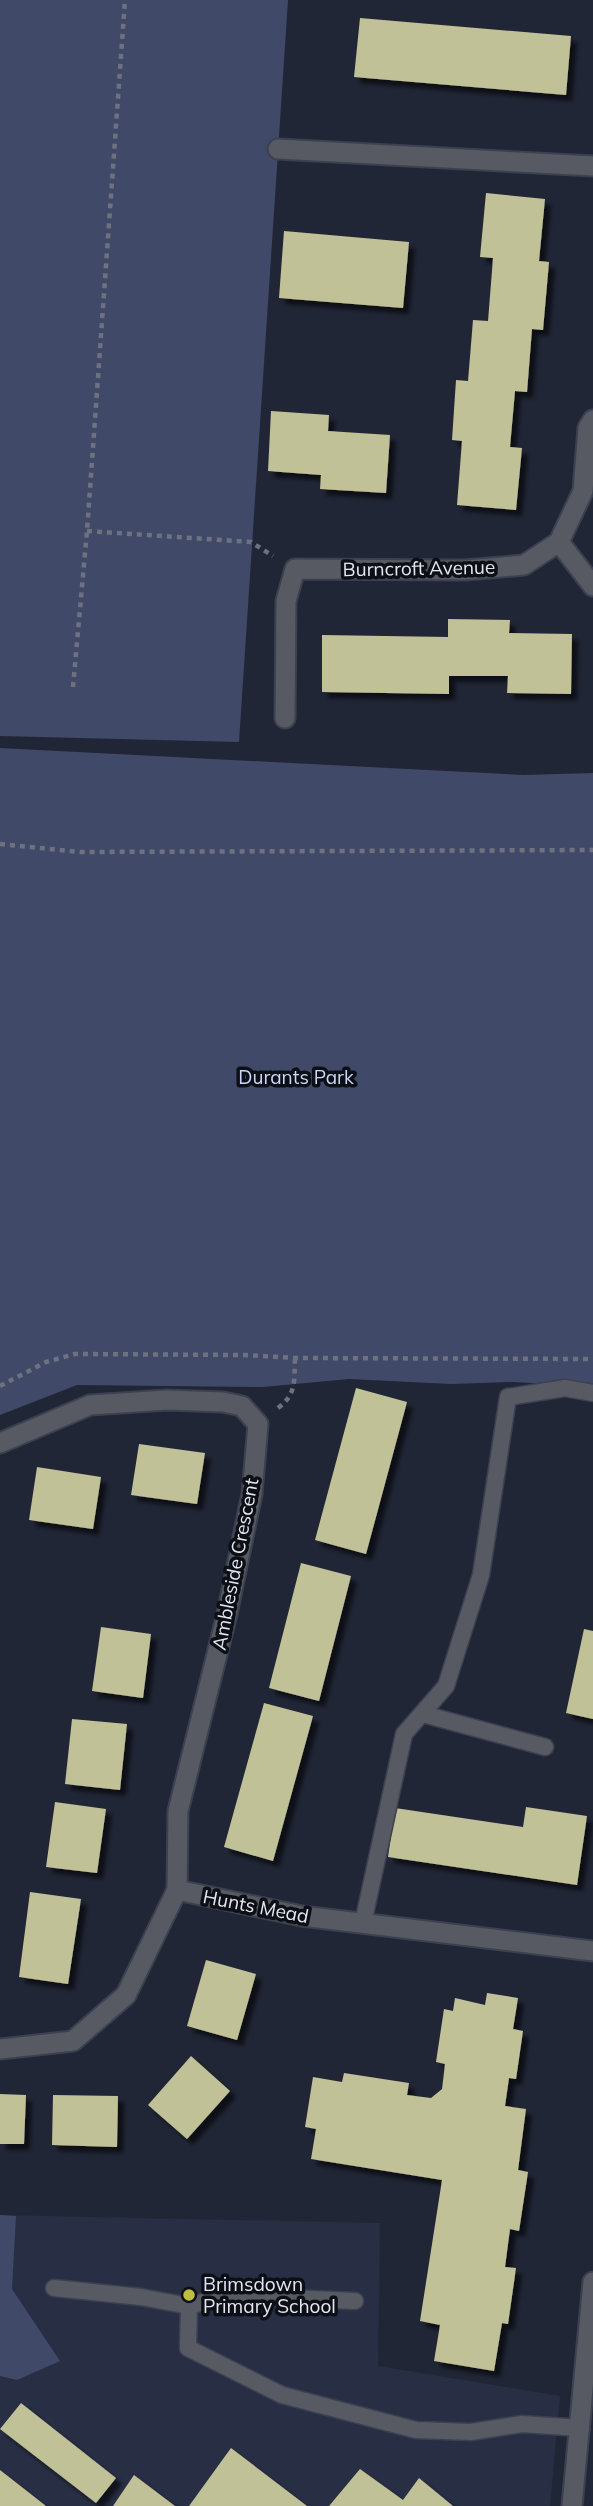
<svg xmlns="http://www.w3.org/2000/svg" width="593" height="2506" viewBox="0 0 593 2506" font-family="Mulish,sans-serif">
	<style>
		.built { fill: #282e44 }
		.green { fill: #404967 }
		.building { fill: #c0c197; filter: url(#shadow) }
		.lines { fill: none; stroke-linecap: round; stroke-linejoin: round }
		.service-casing { stroke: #3c4150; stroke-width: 19 }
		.minor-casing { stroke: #3c4150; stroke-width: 23 }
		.tertiary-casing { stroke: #3c4150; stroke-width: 23 }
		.path { stroke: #6e7280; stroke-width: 4.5; stroke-dasharray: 5 5; stroke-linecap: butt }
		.service { stroke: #575a62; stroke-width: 16 }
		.minor { stroke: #575a62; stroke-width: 19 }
		.tertiary { stroke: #575a62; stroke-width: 19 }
		.poi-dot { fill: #c0be40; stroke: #0d0f16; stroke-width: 2.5 }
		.labels { text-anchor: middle; stroke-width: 7; stroke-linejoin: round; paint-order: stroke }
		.street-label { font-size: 19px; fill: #e4e7f2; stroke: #0d0f16 }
		.park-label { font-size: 19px; fill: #cbd7fb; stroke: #0d0f16 }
		.poi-label { font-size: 19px; fill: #e4e7f2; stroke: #0d0f16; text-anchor: start }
	</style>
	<defs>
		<filter id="shadow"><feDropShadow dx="6" dy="6" stdDeviation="2" flood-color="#0009"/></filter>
	</defs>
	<rect width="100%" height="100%" fill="#212636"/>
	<path class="built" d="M0 2215 380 2223 378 2366 560 2396 550 2506H0Z"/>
	<path class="green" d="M0 0H288L239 742 0 736Z
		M0 748 524 775 593 773V1386L512 1382 451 1384 349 1379 263 1387 77 1385 0 1415Z
		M0 2215 16 2216 12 2289 60 2361 17 2380 0 2376Z"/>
	<path class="building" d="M360 18 571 36 566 95 354 77Z
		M486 193 545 199 539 261 549 262 543 330 532 329 527 392 515 391 510 447 522 448 516 510 457 505 462 441 452 440 456 380 468 381 473 320 488 321 493 258 480 257Z
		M284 231 409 242 403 308 279 298Z
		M271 411 329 415 328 431 390 435 386 493 320 489 321 475 268 471Z
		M448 619 510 620 509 633 572 634 571 694 507 693 508 676H449V694L322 692V635L448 637Z
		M356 1388 407 1402 366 1554 315 1540Z
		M139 1444 205 1453 197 1504 131 1495Z
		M37 1467 101 1477 93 1529 29 1520Z
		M301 1563 351 1576 319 1701 269 1688Z
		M101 1627 151 1634 143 1698 92 1691Z
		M584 1629 593 1631V1719L566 1713Z
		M264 1703 313 1716 273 1861 224 1847Z
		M72 1719 127 1724 120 1790 65 1784Z
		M55 1802 106 1809 97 1873 46 1867Z
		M526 1807 587 1816 577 1885 388 1857 395 1808 523 1827Z
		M30 1892 81 1899 68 1984 19 1977Z
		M206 1960 256 1974 237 2040 187 2026Z
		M487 1993 518 1998 513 2029 523 2031 516 2079 509 2078 505 2106 526 2109 518 2170 528 2172 519 2231 510 2229 505 2267 516 2268 508 2324 502 2323 494 2371 434 2361 440 2325 420 2321 442 2180 311 2159 316 2129 305 2127 313 2077 342 2082 344 2073 409 2083 407 2095 431 2098 442 2089 445 2064 436 2062 444 2009 453 2011 455 1998 485 2005Z
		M191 2056 230 2091 187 2139 148 2105Z
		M0 2094 26 2095 24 2144H0Z
		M53 2095 118 2096 117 2147 52 2145Z
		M21 2403 116 2478 96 2503 0 2429Z
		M231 2448 307 2506H189Z
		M360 2469 403 2500 419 2478 453 2506H329Z
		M0 2470 46 2506H0Z
		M134 2475 175 2506H113Z"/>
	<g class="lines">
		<g class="service-casing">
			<path id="service" d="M423 1714 545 1747
				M363 1923 404 1734 446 1686 481 1575 508 1397 565 1388 593 1393
				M54 2288 141 2297 189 2306 229 2295 355 2301
				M189 2306 188 2348 282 2395 416 2430 471 2432 522 2424 581 2428"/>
		</g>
		<g class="minor-casing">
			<path id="minor" d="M278 149 593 166
				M559 542 593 586
				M285 718 286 601 295 569 465 570 524 565 559 542 583 491 588 428 593 420
				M0 1443 90 1405 167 1400 223 1402 242 1406 258 1424 252 1494 227 1614 178 1811 177 1890
				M0 2049 73 2041 126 1995 177 1890 302 1916 593 1951"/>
		</g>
		<g class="tertiary-casing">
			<path id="tertiary" d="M572 2506 593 2282"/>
		</g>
		<path class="path" d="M87 531 251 542 273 556
			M73 687 87 531 125 0
			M0 844 80 852 593 850
			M0 1386 46 1362 75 1354 244 1355 295 1358 593 1359
			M278 1408C297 1394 294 1380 295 1358"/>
		<use href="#service" class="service"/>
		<use href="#minor" class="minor"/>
		<use href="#tertiary" class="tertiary"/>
	</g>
	<circle class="poi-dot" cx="189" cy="2295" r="7"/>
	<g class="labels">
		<g class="street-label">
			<text transform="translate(419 568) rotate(-1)" y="7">Burncroft Avenue</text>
			<text transform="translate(235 1564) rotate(-79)" y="7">Ambleside Crescent</text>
			<text transform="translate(256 1906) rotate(11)" y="7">Hunts Mead</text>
		</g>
		<g class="park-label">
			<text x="296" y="1084">Durants Park</text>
		</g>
		<g class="poi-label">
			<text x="203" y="2291">Brimsdown<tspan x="203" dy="22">Primary School</tspan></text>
		</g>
	</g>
</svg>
